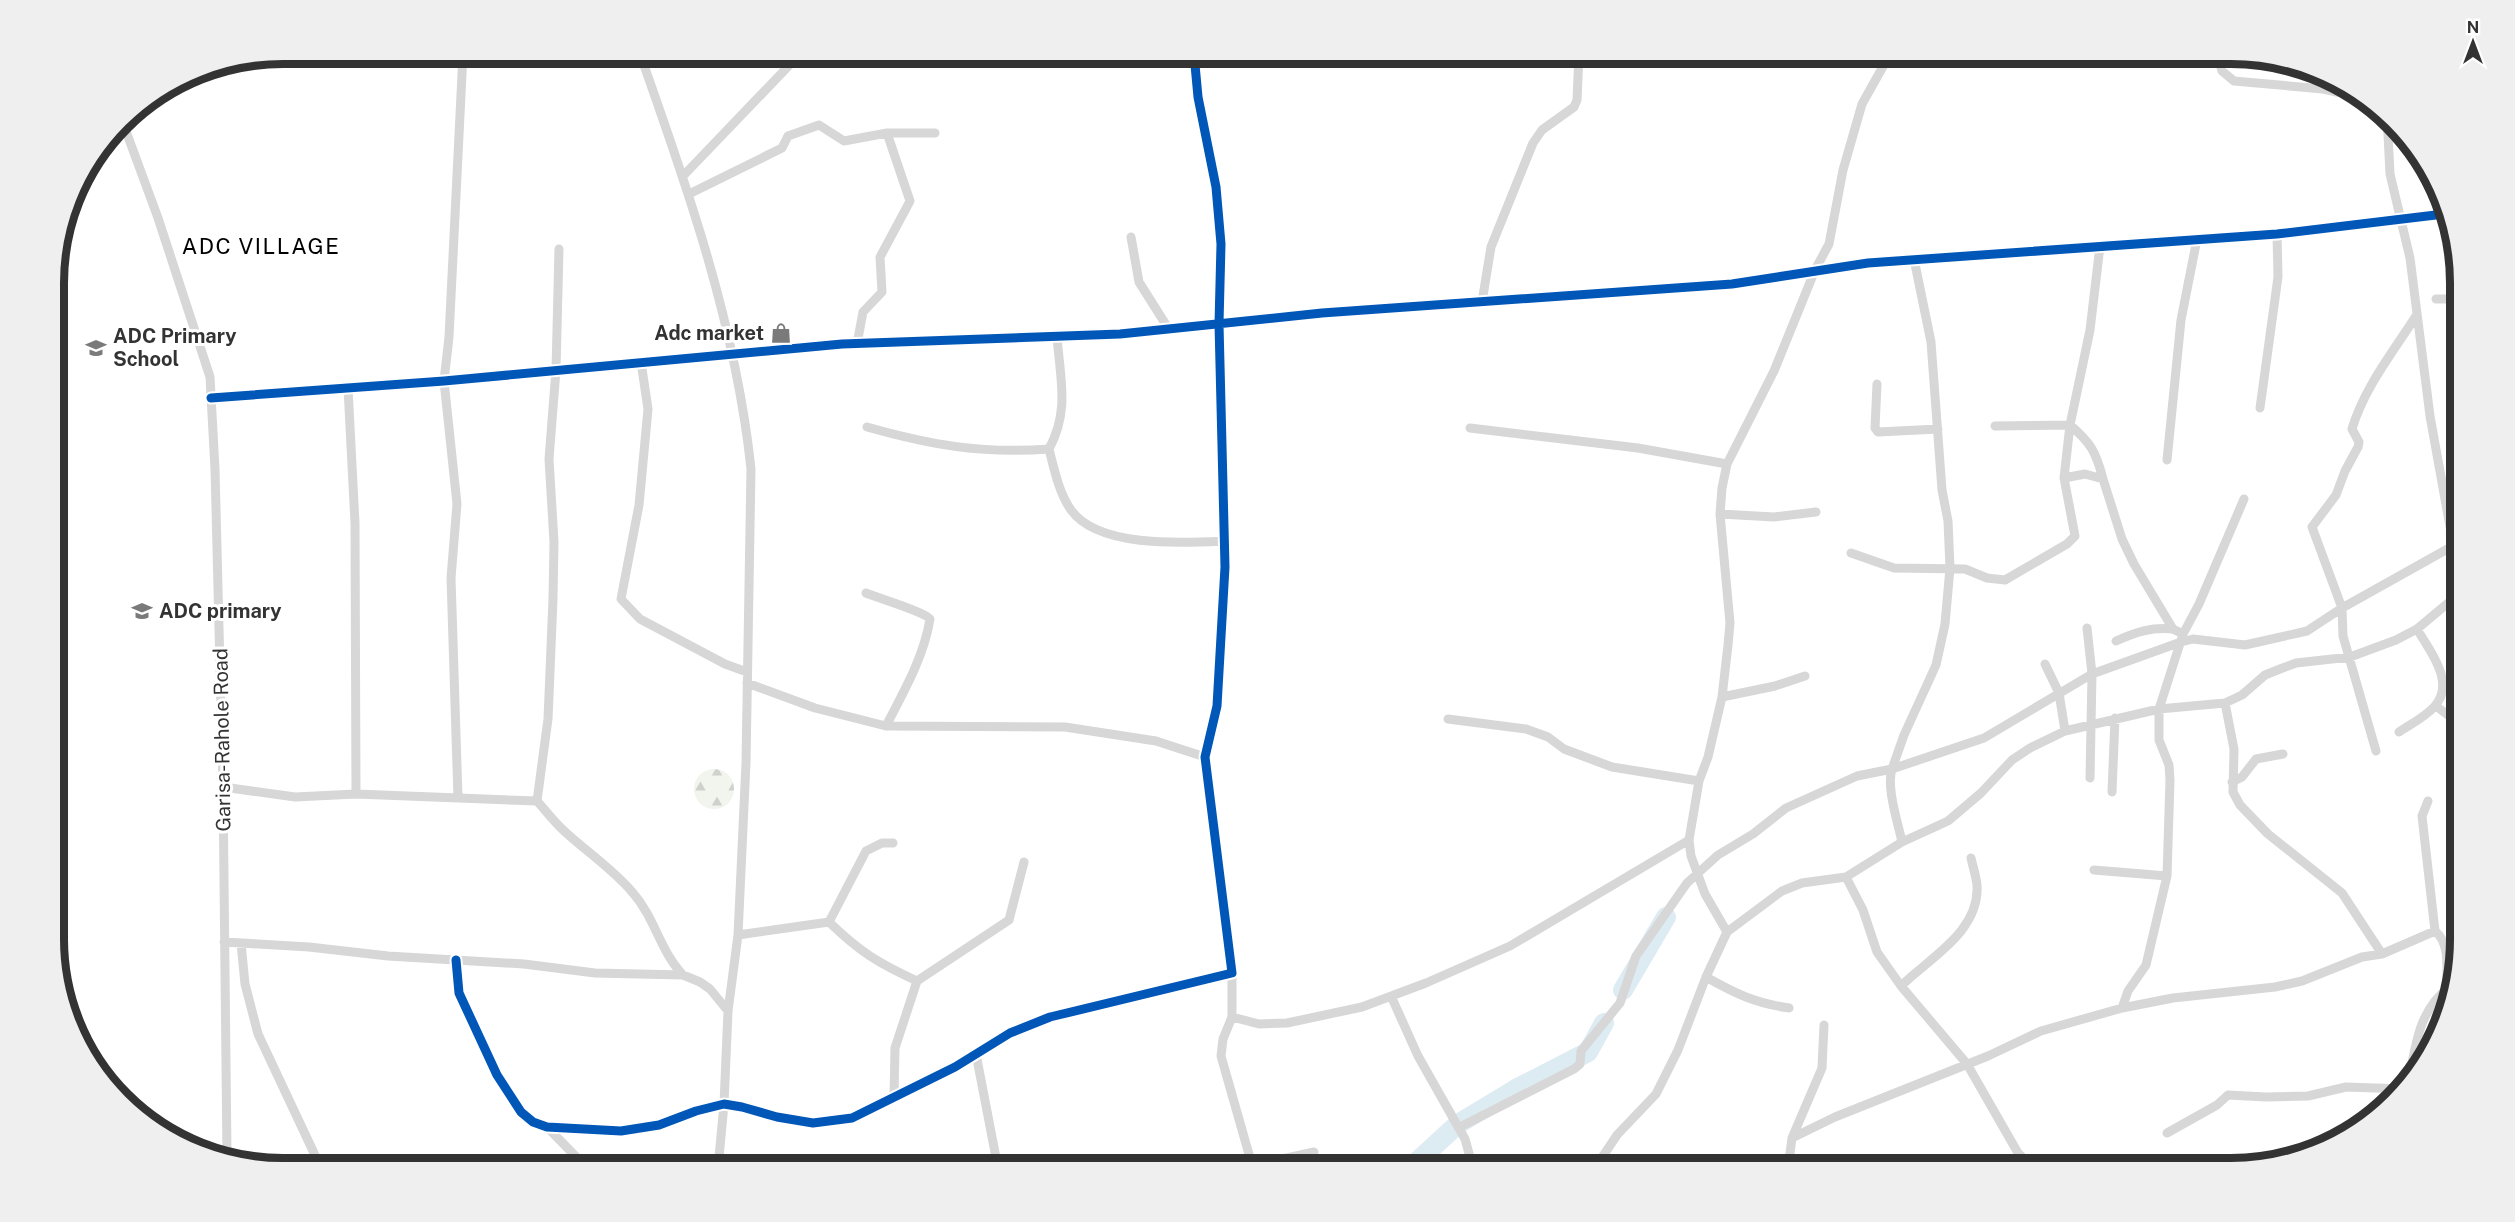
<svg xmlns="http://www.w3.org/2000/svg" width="2515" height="1222" viewBox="0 0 2515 1222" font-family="'Public Sans',sans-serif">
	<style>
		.forest { fill: url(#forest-firs) }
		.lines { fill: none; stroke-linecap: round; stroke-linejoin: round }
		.river { stroke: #ddebf3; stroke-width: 20 }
		.minor { stroke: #d7d7d7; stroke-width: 9 }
		.cycleway-casing { stroke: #fff; stroke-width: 13 }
		.cycleway { stroke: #0057b8; stroke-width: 9 }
		.labels { text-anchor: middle; stroke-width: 6; stroke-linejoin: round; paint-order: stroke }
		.poi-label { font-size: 20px; font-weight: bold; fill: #333; stroke: #fff; text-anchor: start }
		.street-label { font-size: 20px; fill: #333; stroke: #fff }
		.quarter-label { font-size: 22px; letter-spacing: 1.5px; fill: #000; stroke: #fff }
		.rim { fill: none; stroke: #333; stroke-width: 8 }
	</style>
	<defs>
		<pattern id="forest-firs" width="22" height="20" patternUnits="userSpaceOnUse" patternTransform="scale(1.5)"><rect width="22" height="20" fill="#f1f5ed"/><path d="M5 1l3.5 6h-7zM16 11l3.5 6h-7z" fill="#cfd2cc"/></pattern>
	</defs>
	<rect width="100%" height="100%" fill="#fff"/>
	<path class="forest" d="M694 789a20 20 0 1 1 40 0a20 20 0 1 1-40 0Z"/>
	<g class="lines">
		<path class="river" d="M1623 990 1666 917
			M1410 1168 1458 1124 1516 1089 1588 1052 1604 1023"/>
		<path class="minor" d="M640 54C688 189 736 326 751 469L746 763 738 935 728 1011 724 1104 718 1168
			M2217 54 2222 71 2234 81 2323 89 2364 98
			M2387 115 2390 174 2410 258 2430 416 2460 582
			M123 123 158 218 210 377 215 469 223 787 227 1155
			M887 133H935
			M684 175 800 54
			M689 194 782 148 788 136 819 125 844 141 887 133 910 201 880 257 882 292 863 312 857 344
			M1131 237 1139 282 1168 328
			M559 249 556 370 549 459 554 542 553 599 548 719 537 801C545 810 553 820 561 828 585 851 612 868 633 893 655 918 660 951 683 975
			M1914 259 1931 342 1942 490 1948 521 1950 568 1945 624 1936 665 1904 735 1892 769 1984 738 2092 674 2181 642 2193 639 2245 645 2307 631 2342 608 2460 542
			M2436 299H2459
			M1482 302 1491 247 1533 143 1542 130 1574 107 1577 100 1579 54
			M641 362 648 409 639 505 621 599 640 619 725 664 747 672
			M1877 384 1875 428 1878 432 1938 429
			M348 388 355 523 356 794
			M211 398 444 381 842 344 1120 334 1322 313 1732 284 1868 263 2277 234 2444 214
			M2260 408 2278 277 2277 234
			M1995 426 2070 425C2091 443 2096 452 2103 479
			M867 427C931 445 981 454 1049 449 1070 410 1060 379 1057 336
			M1470 428 1638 448 1727 464
			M1049 449C1054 469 1059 493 1071 510 1098 548 1182 543 1224 541
			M2167 460 2181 320 2197 239
			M2064 478 2085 474 2103 479 2122 539 2134 564 2173 629 2183 634
			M1720 514 1774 517 1816 512
			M1851 553 1894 568 1965 569 1987 578 2005 580 2067 544 2075 536 2064 478 2070 425 2090 330 2100 246
			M866 593C878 598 925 612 930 619 924 657 903 693 886 726
			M2087 628 2092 674 2090 778
			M2116 641C2136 632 2151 627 2173 629
			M2045 664 2059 693 2065 731
			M747 683 815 708 886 726 1065 727 1156 741 1205 757
			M1722 697 1775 686 1805 676
			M2225 703 2234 749 2233 792 2240 805 2268 834 2342 893 2382 954
			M2436 706 2449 716 2460 733
			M1448 719 1526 729 1548 737 1564 749 1612 767 1699 781
			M2399 732C2411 724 2425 717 2434 707 2457 683 2429 650 2417 629
			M2376 751 2343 636 2342 608 2312 527 2336 495 2345 471 2358 447 2359 442 2352 429C2364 388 2393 352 2416 316
			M2232 782 2242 777 2256 759 2283 754
			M223 787 295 797 356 794 537 801
			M2112 792 2115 718
			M458 798 451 578 457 504 444 381 449 337 463 54
			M2428 801 2422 816 2435 931
			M2094 870 2167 876
			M1846 877 1863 910 1877 952 1901 986 1967 1064 2018 1153 2029 1164 2037 1168
			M829 922 866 851 882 843H893
			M1727 932 1705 894 1691 856 1689 840 1699 781 1708 757 1722 697 1728 645 1730 623 1720 514 1722 488 1727 464 1774 371 1815 270 1829 244 1843 170 1862 104 1890 54
			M738 935 829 922C860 952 878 963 917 981L895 1048 894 1097
			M224 942 309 947 388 956 524 964 595 973 683 975 700 982 710 989 728 1011
			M241 943 245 984 258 1034 321 1168
			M456 960 459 993 497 1075 521 1112 533 1122 547 1127 621 1131 659 1125 696 1111 724 1104 742 1107 777 1117 813 1123 852 1118 955 1067 1010 1033 1050 1017 1232 973 1205 757 1217 706 1225 567 1219 324 1221 244 1216 187 1198 97 1194 54
			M1232 973V1017L1223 1039 1221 1056 1252 1165
			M1706 977C1736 994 1755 1003 1789 1008
			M917 981 1009 920 1024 862
			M1901 986C1929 958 1980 932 1977 885 1976 876 1973 867 1971 858
			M1391 996 1418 1056 1465 1139 1473 1168
			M2122 1008 2128 991 2146 965 2167 876 2170 780 2169 765 2159 740V709L2183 634 2199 604 2244 499
			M1232 1017 1259 1024 1287 1023 1362 1007 1426 983 1510 946 1689 840
			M2415 1049 2430 1051
			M976 1054 998 1168
			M2408 1085C2415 1049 2418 1009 2450 987
			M547 1127 587 1168
			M1460 1127 1574 1069 1580 1064 1581 1051 1620 1003 1636 956 1687 883 1718 855 1753 834 1786 808 1857 776 1892 769C1886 787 1898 823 1902 842
			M2167 1133 2217 1105 2228 1095 2266 1097 2308 1096 2346 1087 2405 1089
			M1792 1138 1822 1068 1824 1025
			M1240 1168 1314 1152
			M1595 1168 1617 1135 1656 1094 1678 1050 1706 977 1727 932 1782 891 1802 883 1846 877 1902 842 1948 821 1981 793 2012 760 2030 748 2065 731 2159 709 2225 703 2242 695 2265 675 2280 669 2296 663 2350 657 2396 640 2417 629 2460 593
			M1788 1168 1792 1138 1835 1117 1988 1056 2041 1031 2122 1008 2173 998 2275 987 2302 981 2362 957 2382 954 2435 931C2451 944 2446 970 2447 989"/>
		<g class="cycleway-casing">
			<path id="cycleway" d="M211 398 444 381 842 344 1120 334 1322 313 1732 284 1868 263 2277 234 2444 214
				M456 960 459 993 497 1075 521 1112 533 1122 547 1127 621 1131 659 1125 696 1111 724 1104 742 1107 777 1117 813 1123 852 1118 955 1067 1010 1033 1050 1017 1232 973 1205 757 1217 706 1225 567 1219 324 1221 244 1216 187 1198 97 1194 54"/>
		</g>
		<use href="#cycleway" class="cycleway"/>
	</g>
	<defs>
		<g id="shop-bare" transform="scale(1.62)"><path d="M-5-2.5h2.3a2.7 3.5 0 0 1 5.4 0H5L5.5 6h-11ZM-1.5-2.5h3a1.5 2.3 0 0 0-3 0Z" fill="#7a7a7a" stroke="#fff" stroke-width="2.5" paint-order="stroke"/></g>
		<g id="school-bare" transform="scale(1.62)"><path d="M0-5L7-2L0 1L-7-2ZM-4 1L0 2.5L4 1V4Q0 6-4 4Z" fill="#7a7a7a" stroke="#fff" stroke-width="2.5" paint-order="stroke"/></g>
	</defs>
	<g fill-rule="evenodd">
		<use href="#shop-bare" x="781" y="333"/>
		<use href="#school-bare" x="96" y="348"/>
		<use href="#school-bare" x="142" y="611"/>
	</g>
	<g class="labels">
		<g class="poi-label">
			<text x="764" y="340" text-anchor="end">Adc market</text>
			<text x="113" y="343">ADC Primary<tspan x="113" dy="23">School</tspan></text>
			<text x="159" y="618">ADC primary</text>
		</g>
		<g class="street-label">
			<text transform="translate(222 740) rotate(-91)" y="7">Garisa-Rahole Road</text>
		</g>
		<g class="quarter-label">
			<text x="261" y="254">ADC VILLAGE</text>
		</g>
	</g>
	<path d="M0 0H2515V1222H0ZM283 64H2231A219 219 0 0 1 2450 283V939A219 219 0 0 1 2231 1158H283A219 219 0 0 1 64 939V283A219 219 0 0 1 283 64Z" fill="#efefef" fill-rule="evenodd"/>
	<path class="rim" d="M283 64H2231A219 219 0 0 1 2450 283V939A219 219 0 0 1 2231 1158H283A219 219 0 0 1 64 939V283A219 219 0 0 1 283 64Z"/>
	<g transform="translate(2473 42)" stroke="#ffffff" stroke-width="4.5" paint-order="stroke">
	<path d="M0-4.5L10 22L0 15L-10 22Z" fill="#333333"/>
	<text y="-9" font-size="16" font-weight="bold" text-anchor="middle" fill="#333333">N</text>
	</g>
</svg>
